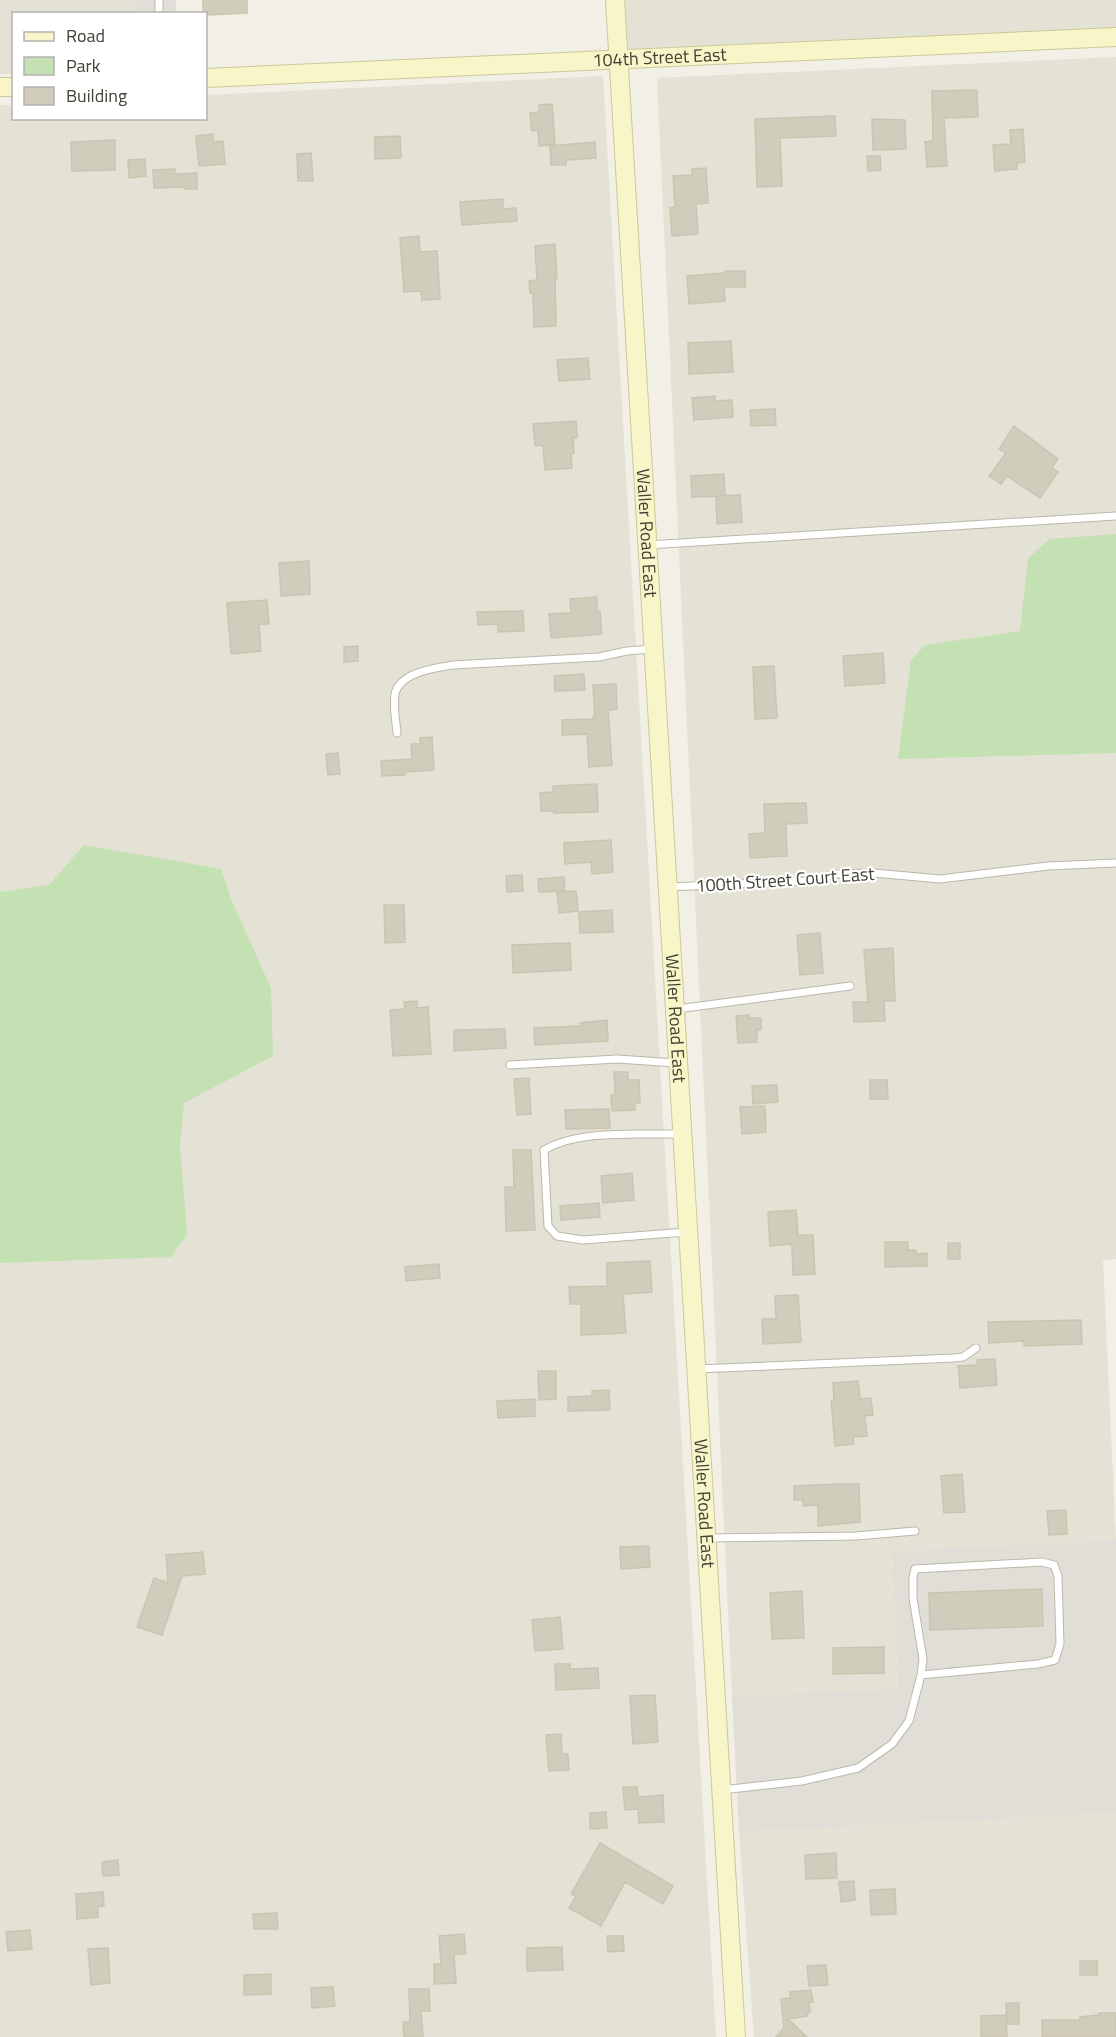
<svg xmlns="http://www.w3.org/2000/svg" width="1116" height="2037" viewBox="0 0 1116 2037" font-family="'Titillium Web',sans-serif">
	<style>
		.residential { fill: #e4e2d4 }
		.industrial { fill: #e0ded7 }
		.green { fill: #c3e1b2 }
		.building { fill: #d1cdbc; stroke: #cbc5b0; stroke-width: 1.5 }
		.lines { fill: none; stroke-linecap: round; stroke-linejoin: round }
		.lane-casing { stroke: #bbb8a9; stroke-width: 9 }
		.secondary-casing { stroke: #ccc899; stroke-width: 20 }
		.lane { stroke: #fff; stroke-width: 7 }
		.secondary { stroke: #f8f6c8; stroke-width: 18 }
		.labels { text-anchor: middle; stroke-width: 4.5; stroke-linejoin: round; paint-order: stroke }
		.street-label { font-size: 18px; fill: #434036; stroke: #fff }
	</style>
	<rect width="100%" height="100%" fill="#f1efe6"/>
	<path class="residential" d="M0 0H134L135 13 14 14 13 74H0Z
		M625 0H1116V28L628 50Z
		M1116 57V1259L1103 1260 1116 1540 892 1551 898 1690 732 1697 657 78Z
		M603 76 716 2037H0V105H13L14 118H206V95Z
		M1116 1813V2037H754L739 1832Z"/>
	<path class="industrial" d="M134 0H176V13H135Z
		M1116 1540V1813L739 1832 732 1697 898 1689 892 1551Z"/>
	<path class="green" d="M1116 534V753L898 759 911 660 925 645 1020 631 1028 558 1050 539Z
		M84 845 221 869 231 899 271 988 273 1056 184 1103 180 1145 187 1235 171 1257 0 1263V892L49 885Z"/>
	<path class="building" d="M203 0H247V13L206 15 203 14Z
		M977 90 978 117 944 118 947 166 927 167 925 142 933 141 932 91Z
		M552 104 555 144 539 146 538 130 532 131 530 113 539 112V105Z
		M835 116 836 136 780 138 782 186 757 187 755 119Z
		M872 119 905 120 906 149 873 150Z
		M1023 129 1025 162 1017 163V169L995 171 993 145 1011 144 1010 130Z
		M213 134V142L223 141 225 164 199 166 196 136Z
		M400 136 401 158 375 159V137Z
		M115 140V170L72 171 71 142Z
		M595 142 596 158 566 160V165H551L550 146Z
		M311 153 313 181H298L297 154Z
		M867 156H880L881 170 868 171Z
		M145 159 146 176 129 178 128 160Z
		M706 168 708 203 696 204 698 234 672 236 670 208 675 207 673 176 692 175V169Z
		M175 169V174L197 173V189H185V187L154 188 153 170Z
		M503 199V209L516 208 517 221 462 225 460 202Z
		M419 236 420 252 437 251 440 299 422 300 421 291 404 292 400 238Z
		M555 244 557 278H555L556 326 534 327 533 293H530L529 281 537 280 535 246Z
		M725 271H745V287H724L725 301 689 304 687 276 725 273Z
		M731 341 733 372 689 374 688 343Z
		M588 358 590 379 559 381 557 360Z
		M715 396V401L732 400 733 417 694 420 692 398Z
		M775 409 776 425 751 426 750 410Z
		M576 421 577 438H573L574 453H571L572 468 545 470 543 445 535 446 533 424Z
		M1014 426 1058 459 1052 468 1058 472 1040 498 1007 476 1001 484 989 476 1006 453 999 449Z
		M724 474 725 496 692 497 691 476Z
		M740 495 742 522 717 524 716 496Z
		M309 561 310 594 281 596 279 563Z
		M597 597V612L600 611 602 634 551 638 549 614 571 613 570 599Z
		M267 600 269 624H259L261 651 231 654 227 603Z
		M523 611 524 631 498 632V624L478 625 477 612Z
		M358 646V661L344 662V647Z
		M883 653 885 683 845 686 843 656Z
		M774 666 777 718 755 719 753 667Z
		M584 674 585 690 555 691 554 676Z
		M616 684 617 709 608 710 612 765 589 767 587 734 562 735V720L593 719V716H595L593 685Z
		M432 737 434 770 405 772V775L382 776 381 761 412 759 411 744H420V738Z
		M338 753 340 774 328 775 326 754Z
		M597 784 598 812 554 813V811H541L540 793 553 792V786Z
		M806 803 807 823 786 824 787 856 750 858 749 834 765 833 764 804Z
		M611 840 613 872 592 874 591 862 565 864 564 843Z
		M522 875 523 891 507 892 506 876Z
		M564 877 565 891 539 892 538 879Z
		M576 891 578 911 559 913 557 892Z
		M384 905H404L405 942 385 943Z
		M612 910 613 932 580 933 579 912Z
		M820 933 823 973 800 975 797 935Z
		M570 943 571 970 513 973 512 945Z
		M893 948 895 1001H884L885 1021 854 1022 853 1002H868L864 950Z
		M417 1001V1008L428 1007 431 1054 393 1056 390 1010 405 1009 404 1002Z
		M749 1015V1018H761V1030H757V1042L738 1043 736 1016Z
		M607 1020 608 1041 535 1045 534 1028 581 1026 580 1023Z
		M505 1029 506 1048 454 1051V1030Z
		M614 1072H628V1080H639L640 1103H635V1110L612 1111 611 1095H615Z
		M529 1078 531 1114 517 1115 514 1079Z
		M870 1080H887L888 1099H870Z
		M777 1085 778 1102 753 1104 752 1086Z
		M765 1106 766 1132 742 1134 740 1107Z
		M609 1109 610 1128 566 1129 565 1110Z
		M513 1150H531L535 1230 506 1231 505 1187H514Z
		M632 1173 634 1200 603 1203 601 1176Z
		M599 1203 600 1217 561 1220 560 1206Z
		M796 1210 798 1235H813L815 1274 793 1275 792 1244 770 1246 768 1212Z
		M885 1242H908V1250H916V1254L927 1253V1266L885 1267Z
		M948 1243H960V1259H948Z
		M650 1261 652 1292 623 1294 626 1333 581 1335V1304H570L569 1287 607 1286V1263Z
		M439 1264 440 1278 406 1281 405 1267Z
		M798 1295 801 1342 763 1344 762 1319H776L775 1296Z
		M1081 1320 1082 1344 1024 1346V1341L989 1343 988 1322Z
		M995 1359 997 1385 960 1388 958 1366 977 1365V1360Z
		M538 1371H556V1399L539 1400Z
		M858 1381 860 1399 871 1398 873 1415 865 1416 867 1436 853 1437 854 1444 835 1446 831 1401H834L833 1383Z
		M609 1390 610 1410 568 1411V1397L592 1396V1391Z
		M535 1399V1416L498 1418 497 1401Z
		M962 1474 965 1512 944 1513 941 1476Z
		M840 1484H859L860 1522 818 1526V1505L803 1506V1500H794V1486Z
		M1066 1510 1067 1534 1049 1535 1047 1511Z
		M649 1546 650 1567 621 1569 620 1547Z
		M203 1552 205 1574 182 1576 162 1635 137 1627 154 1578 168 1583 166 1555Z
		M1042 1589 1043 1626 930 1630 929 1593Z
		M802 1591 804 1638 772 1639 770 1593Z
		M560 1617 563 1649 535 1651 532 1620Z
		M884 1647V1673L833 1674V1648Z
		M555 1664H570V1669L598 1668 599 1688 556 1690Z
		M655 1695 658 1742 633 1744 630 1696Z
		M561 1734 562 1754H568L569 1770 549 1771 546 1735Z
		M623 1787H637L638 1797 663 1795 664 1822 639 1823 638 1809 625 1810Z
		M606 1812 607 1828 590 1829V1813Z
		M600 1843 673 1886 663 1904 625 1882 601 1926 569 1908 576 1896 571 1894Z
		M836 1853 837 1878 806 1879 805 1855Z
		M118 1860 119 1875 103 1876 102 1862Z
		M854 1881 855 1900 841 1902 839 1882Z
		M895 1889 896 1914 871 1915 870 1890Z
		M103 1892 104 1906 98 1907V1917L77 1919 76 1894Z
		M277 1913 278 1929H254L253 1914Z
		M30 1930 32 1949 8 1951 6 1932Z
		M464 1934 466 1954H454L456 1983 434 1984V1964H441L439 1936Z
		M607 1936H623L624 1951 608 1952Z
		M562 1947 563 1970 527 1971V1948Z
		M108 1948 110 1983 91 1985 88 1949Z
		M1080 1961H1097V1975H1080Z
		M826 1965 828 1985 809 1986 807 1966Z
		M271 1974V1994L244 1995V1975Z
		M333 1987 335 2006 312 2008 311 1988Z
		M409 1989H429L430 2011H421L423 2037H404L403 2022H410Z
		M811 1990 813 2002 809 2003 810 2012 807 2013 808 2016 788 2019 807 2037H776L784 2028 781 1999 790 1998V1992Z
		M1006 2003H1019V2024H1007Z
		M1099 2013H1116V2037H1042V2020H1080V2017L1099 2015Z
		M1006 2015 1007 2037H981V2016Z"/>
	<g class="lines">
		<g class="lane-casing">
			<path id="lane" d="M159 0V14
				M648 545 1116 516
				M397 733C396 721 393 707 395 694 400 672 435 668 453 665L599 657 627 651 651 649
				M668 887 807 881 836 874 874 873 940 879 1048 866 1116 863
				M677 1009 850 986
				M510 1065 617 1059 676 1063
				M680 1134C638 1135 580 1129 544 1150L548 1226 557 1236 583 1240 686 1232
				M697 1369 954 1358 963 1357 976 1348
				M707 1538 856 1536 915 1531
				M722 1790 802 1781 858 1768 892 1744 909 1721 921 1675 923 1659 913 1598V1577L915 1569 1042 1562 1054 1565 1058 1576 1060 1644 1055 1660 1038 1664 921 1675"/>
		</g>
		<g class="secondary-casing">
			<g id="secondary">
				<path id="s1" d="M615 0 736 2037"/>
				<path id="s2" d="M206 78 1116 37"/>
				<path d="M0 87H14"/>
			</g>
		</g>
		<use href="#lane" class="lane"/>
		<use href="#secondary" class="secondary"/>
	</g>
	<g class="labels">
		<g class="street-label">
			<text dy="6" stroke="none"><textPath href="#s2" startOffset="454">104th Street East</textPath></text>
			<text dy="6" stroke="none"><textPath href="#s1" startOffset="534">Waller Road East</textPath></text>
			<text transform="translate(785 880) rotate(-4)" y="6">100th Street Court East</text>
			<text dy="6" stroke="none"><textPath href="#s1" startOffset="1020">Waller Road East</textPath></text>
			<text dy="6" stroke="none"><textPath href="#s1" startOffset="1506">Waller Road East</textPath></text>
		</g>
	</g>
	<rect x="12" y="12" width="195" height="108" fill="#ffffff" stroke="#b4b3af" stroke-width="1.5"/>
	<rect x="24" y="32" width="30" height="9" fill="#f8f6c8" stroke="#b4b3af" stroke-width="1.5"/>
	<text x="66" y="42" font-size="18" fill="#434036">Road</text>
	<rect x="24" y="57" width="30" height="18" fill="#c3e1b2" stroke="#b4b3af" stroke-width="1.5"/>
	<text x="66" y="72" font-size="18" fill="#434036">Park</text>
	<rect x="24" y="87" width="30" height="18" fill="#d1cdbc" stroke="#b4b3af" stroke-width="1.5"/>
	<text x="66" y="102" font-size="18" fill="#434036">Building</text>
</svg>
